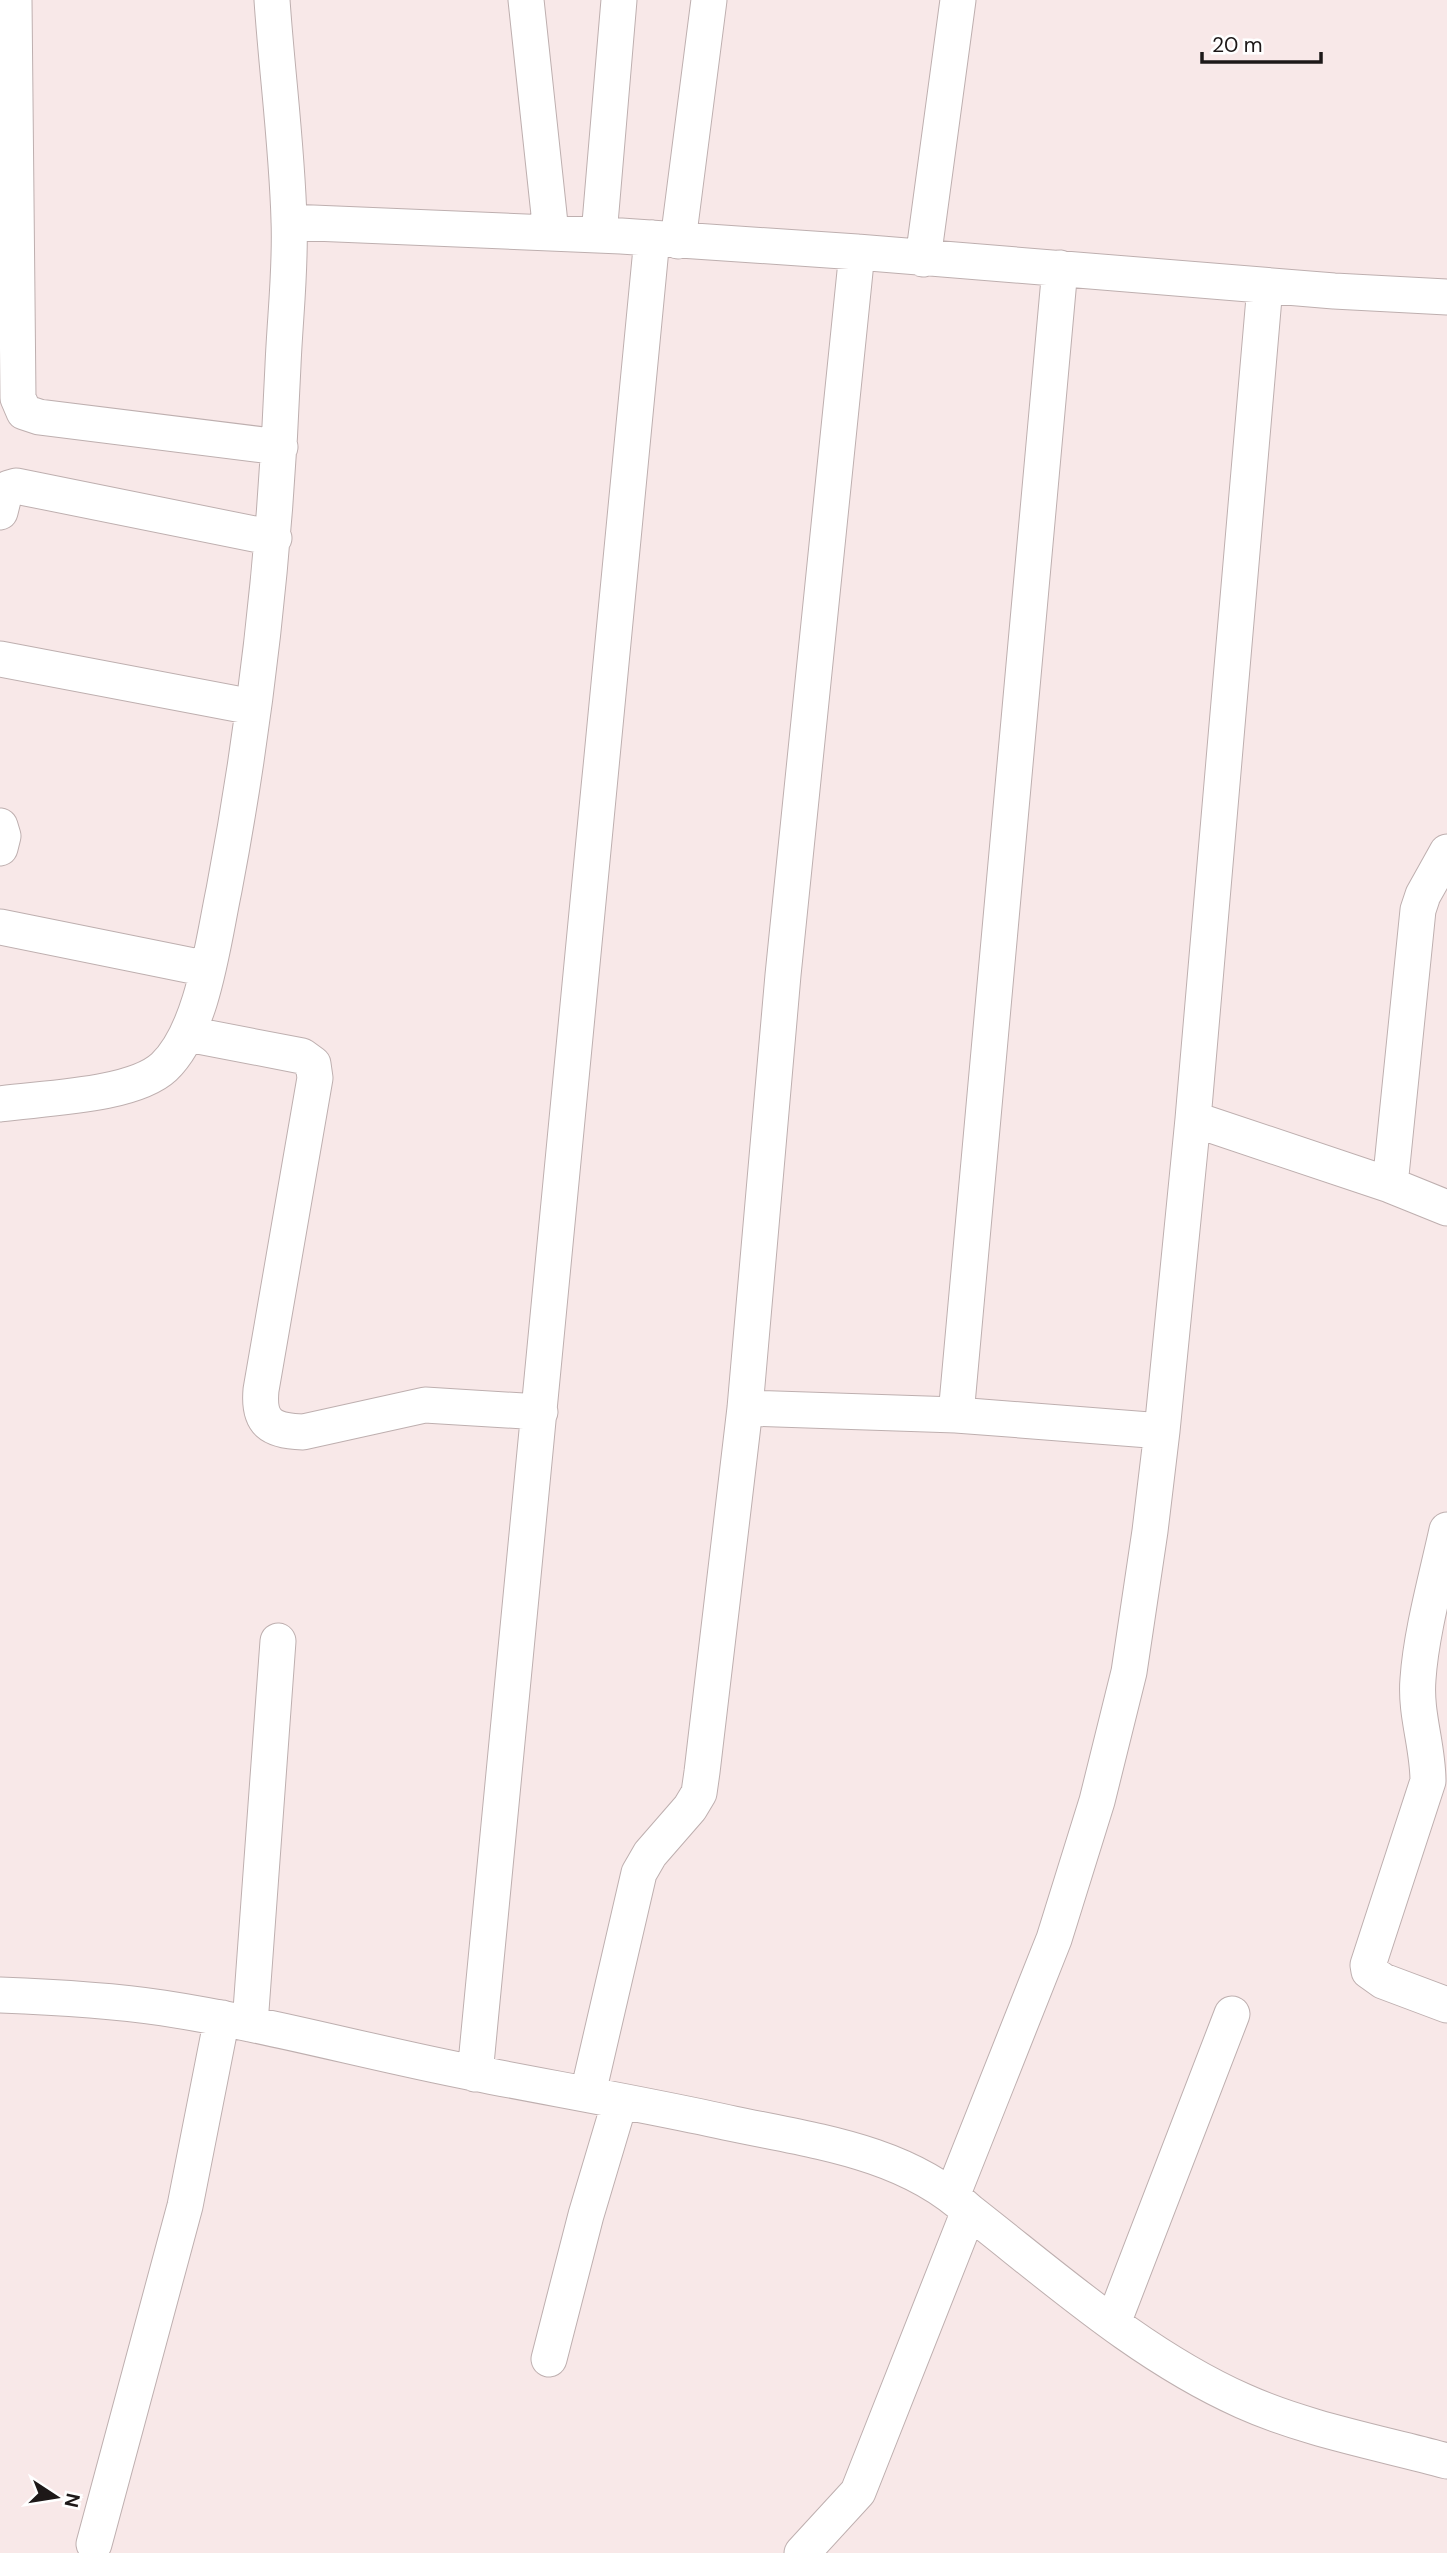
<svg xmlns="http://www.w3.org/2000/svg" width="1447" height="2553" viewBox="0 0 1447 2553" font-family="'DM Sans',sans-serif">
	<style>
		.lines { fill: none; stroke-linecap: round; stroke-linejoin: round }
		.street-casing { stroke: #beafaf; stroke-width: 37 }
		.street { stroke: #fff; stroke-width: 35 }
	</style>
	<rect width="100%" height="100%" fill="#f8e8e8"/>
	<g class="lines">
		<g class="street-casing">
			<path id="street" d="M14 0 18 398 24 412 39 417 280 447
				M526 0 551 233
				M289 222 621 236 857 252 1334 291 1447 297
				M599 235 619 0
				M678 241 709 0
				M923 259 958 0
				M0 512 4 496 9 488 16 486 274 538
				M0 659 253 707
				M0 826 3 836 0 848
				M0 927 208 969
				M188 1034 302 1056 313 1064 315 1078 261 1390C258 1423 271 1431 303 1432L425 1405 540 1412
				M0 1104C43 1098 133 1096 164 1067 203 1030 213 942 224 890 257 717 276 541 283 365 285 317 291 268 289 220 287 147 277 73 272 0
				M1193 1119 1390 1185 1447 1208
				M1390 1185 1418 910 1423 895 1447 852
				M745 1408 956 1415 1162 1431
				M956 1415 1060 268
				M1447 1530C1437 1576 1421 1633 1418 1679 1415 1714 1428 1746 1428 1781L1368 1965 1369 1971 1383 1981 1447 2005
				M0 1995C55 1997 109 2000 163 2008 268 2024 370 2053 474 2073 561 2090 648 2105 734 2124 815 2141 906 2152 969 2211 1056 2279 1142 2356 1243 2401 1305 2429 1381 2443 1447 2461
				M250 2024 278 1641
				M475 2074 652 238
				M588 2093 639 1873 650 1854 690 1808 699 1793 702 1772 745 1408 783 975 857 252
				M952 2196 1054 1939 1097 1801 1129 1672 1150 1531 1162 1431 1193 1119 1265 286
				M1113 2323 1232 2014
				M549 2359 586 2215 620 2101
				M94 2544 185 2206 222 2018
				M802 2553 858 2492 969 2211"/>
		</g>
		<use href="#street" class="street"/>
	</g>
	<g transform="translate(56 2497) rotate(102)" stroke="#ffffff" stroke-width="5" paint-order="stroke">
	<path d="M0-5L12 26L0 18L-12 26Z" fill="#1d1818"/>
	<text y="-10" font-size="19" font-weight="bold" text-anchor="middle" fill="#1d1818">N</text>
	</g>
	<path d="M1202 52v10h119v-10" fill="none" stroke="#1d1818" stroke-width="3.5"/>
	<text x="1212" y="52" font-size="21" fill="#1d1818" stroke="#ffffff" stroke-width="5" paint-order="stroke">20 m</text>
</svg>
